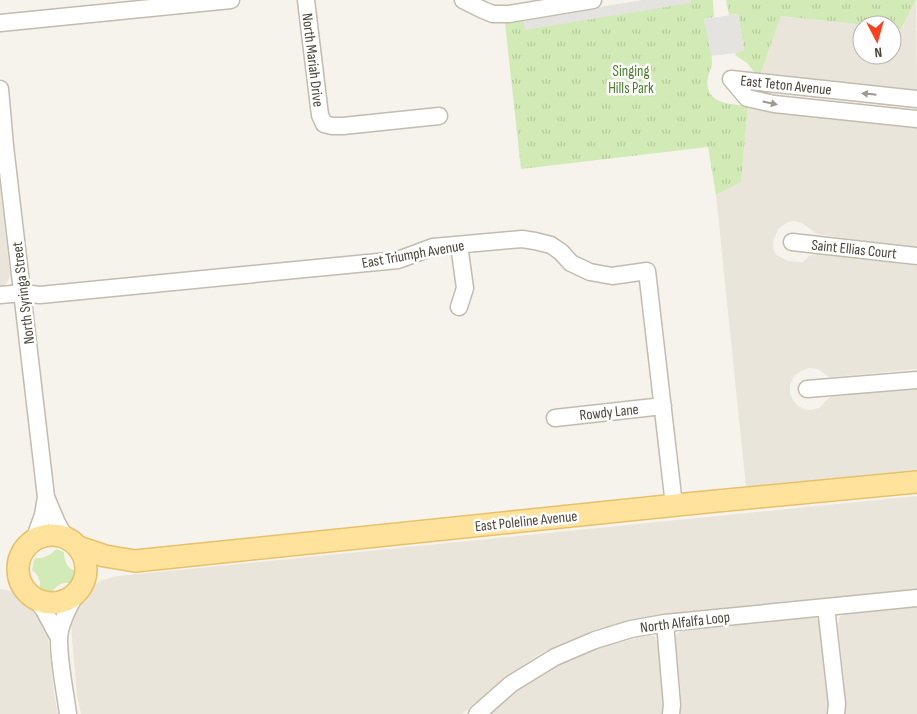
<svg xmlns="http://www.w3.org/2000/svg" width="917" height="714" viewBox="0 0 917 714" font-family="'Sofia Sans Condensed',sans-serif">
	<style>
		.residential { fill: #eae5da }
		.grass { fill: #d2eab5 }
		.park { fill: url(#park-tufts) }
		.parking { fill: #e5e3e0 }
		.lines { fill: none; stroke-linecap: round; stroke-linejoin: round }
		.minor-casing { stroke: #c2bbae; stroke-width: 19 }
		.major-casing { stroke: #e6c16a; stroke-width: 24 }
		.minor { stroke: #fff; stroke-width: 16 }
		.major { stroke: #ffe39c; stroke-width: 21 }
		.oneway { fill: #9c9892 }
		.labels { text-anchor: middle; stroke-width: 5; stroke-linejoin: round; paint-order: stroke }
		.street-label { font-size: 15px; fill: #4b4439; stroke: #fff }
		.park-label { font-size: 15px; fill: #4a7f2a; stroke: #fff }
	</style>
	<defs>
		<pattern id="park-tufts" width="24" height="20" patternUnits="userSpaceOnUse" patternTransform="scale(1.25)"><rect width="24" height="20" fill="#d2eab5"/><path d="M3 7l-1-3M5 7V3M7 7l1-3M15 17l-1-3M17 17v-4M19 17l1-3" fill="none" stroke="#b6ca9c"/></pattern>
	</defs>
	<rect width="100%" height="100%" fill="#f6f3ec"/>
	<path class="residential" d="M916 0 917 92 760 75 781 16 866 25H862V55H892V28H902Z
		M748 106 917 123V249L817 234 802 223 795 221 788 222 778 229 773 241V248L776 255 788 261 803 262 809 256 816 253 917 266V369L833 377H829L818 369 809 368 801 371 794 376 790 384V394L793 400 798 406 804 409 810 410 819 408 830 397 917 387V470L746 487 716 195 741 182Z
		M0 187 10 274 8 281 2 288 0 289Z
		M917 496V590L662 616 630 621 597 629 566 642 542 653 517 669 491 690 462 714H81L77 696 71 625 73 616 82 597 90 588 102 580 118 576Z
		M0 589 11 591 32 603 45 623 48 637 54 694 58 714H0Z
		M917 606V714H844V681L838 625 839 619 841 615 849 613Z
		M812 617 816 618 819 621 822 626 827 692 828 714H680L681 694 675 638 676 635 681 631 691 629Z
		M649 635 654 636 659 644 665 684 664 714H489L518 688 549 668 593 649Z"/>
	<path class="grass" d="M56 549 64 552C64 561 67 568 75 571L74 578 71 583C64 582 55 585 52 593L40 589C41 581 38 574 32 570L34 560 36 558C43 559 52 555 56 549Z"/>
	<path class="park" d="M644 0H713L714 17 704 19C707 33 712 48 712 62 712 67 709 72 708 77 703 104 729 104 748 106L741 182 716 195 708 147 521 169 505 23Z
		M726 0H916L901 29 892 28V25H866L781 16 760 75 755 73 747 63 735 55 736 53 744 50 738 14 729 15Z"/>
	<path class="parking" d="M644 0H691V3L525 30 523 20Z
		M738 14 744 50 736 53 711 56 704 19Z"/>
	<g class="lines">
		<g class="minor-casing">
			<path id="minor" d="M306 0 319 107 320 115 324 124 332 126H343L439 116
				M463 0 483 10 493 14H509L593 0
				M0 23 231 0
				M731 79 747 98 774 104 917 119
				M731 79 917 99
				M0 89 5 146 46 497 57 523 65 537
				M792 242 917 256
				M0 295 23 293 40 295 398 260 433 247 522 239 535 241 551 245 561 252 571 263 590 272 612 276 647 271 674 505
				M459 307 465 288 459 245
				M807 389 917 380
				M555 418 663 406
				M34 540 43 515 46 497
				M36 599 44 610 59 638
				M826 607 837 704 836 714
				M665 623 672 705 671 714
				M68 714C65 690 59 664 59 640 59 624 71 602 79 589
				M477 714 511 684 555 657 595 640 631 629 665 623 917 598"/>
		</g>
		<g class="major-casing">
			<path id="major" d="M18 569a34 34 0 1 1 68 0a34 34 0 1 1-68 0Z
				M78 547 105 556 135 561 696 503 917 482"/>
		</g>
		<use href="#minor" class="minor"/>
		<use href="#major" class="major"/>
	</g>
	<defs><path id="oneway-solid" d="M-6-.8H1V-3.2L6.5 0L1 3.2V.8H-6Z" transform="scale(1.25)"/></defs>
	<g class="oneway">
		<use href="#oneway-solid" transform="translate(869 94) rotate(-174)"/>
		<use href="#oneway-solid" transform="translate(770 103) rotate(12)"/>
	</g>
	<g class="labels">
		<g class="street-label">
			<text transform="translate(313 60) rotate(83)" y="5">North Mariah Drive</text>
			<text transform="translate(786 85) rotate(6)" y="5">East Teton Avenue</text>
			<text transform="translate(854 249) rotate(6)" y="5">Saint Ellias Court</text>
			<text transform="translate(413 254) rotate(-10)" y="5">East Triumph Avenue</text>
			<text transform="translate(23 293) rotate(-97)" y="5">North Syringa Street</text>
			<text transform="translate(609 412) rotate(-6)" y="5">Rowdy Lane</text>
			<text transform="translate(526 521) rotate(-6)" y="5">East Poleline Avenue</text>
			<text transform="translate(685 622) rotate(-7)" y="5">North Alfalfa Loop</text>
		</g>
		<g class="park-label">
			<text x="631" y="76">Singing<tspan x="631" dy="17">Hills Park</tspan></text>
		</g>
	</g>
	<g transform="translate(877 40) rotate(174)"><circle r="24" fill="#ffffff" stroke="#b7b4b0"/>
	<path d="M0-4L9 19L0 12L-9 19Z" fill="#fc3f1d"/>
	<text y="-8" font-size="14" font-weight="bold" text-anchor="middle" fill="#4b4439">N</text>
	</g>
</svg>
